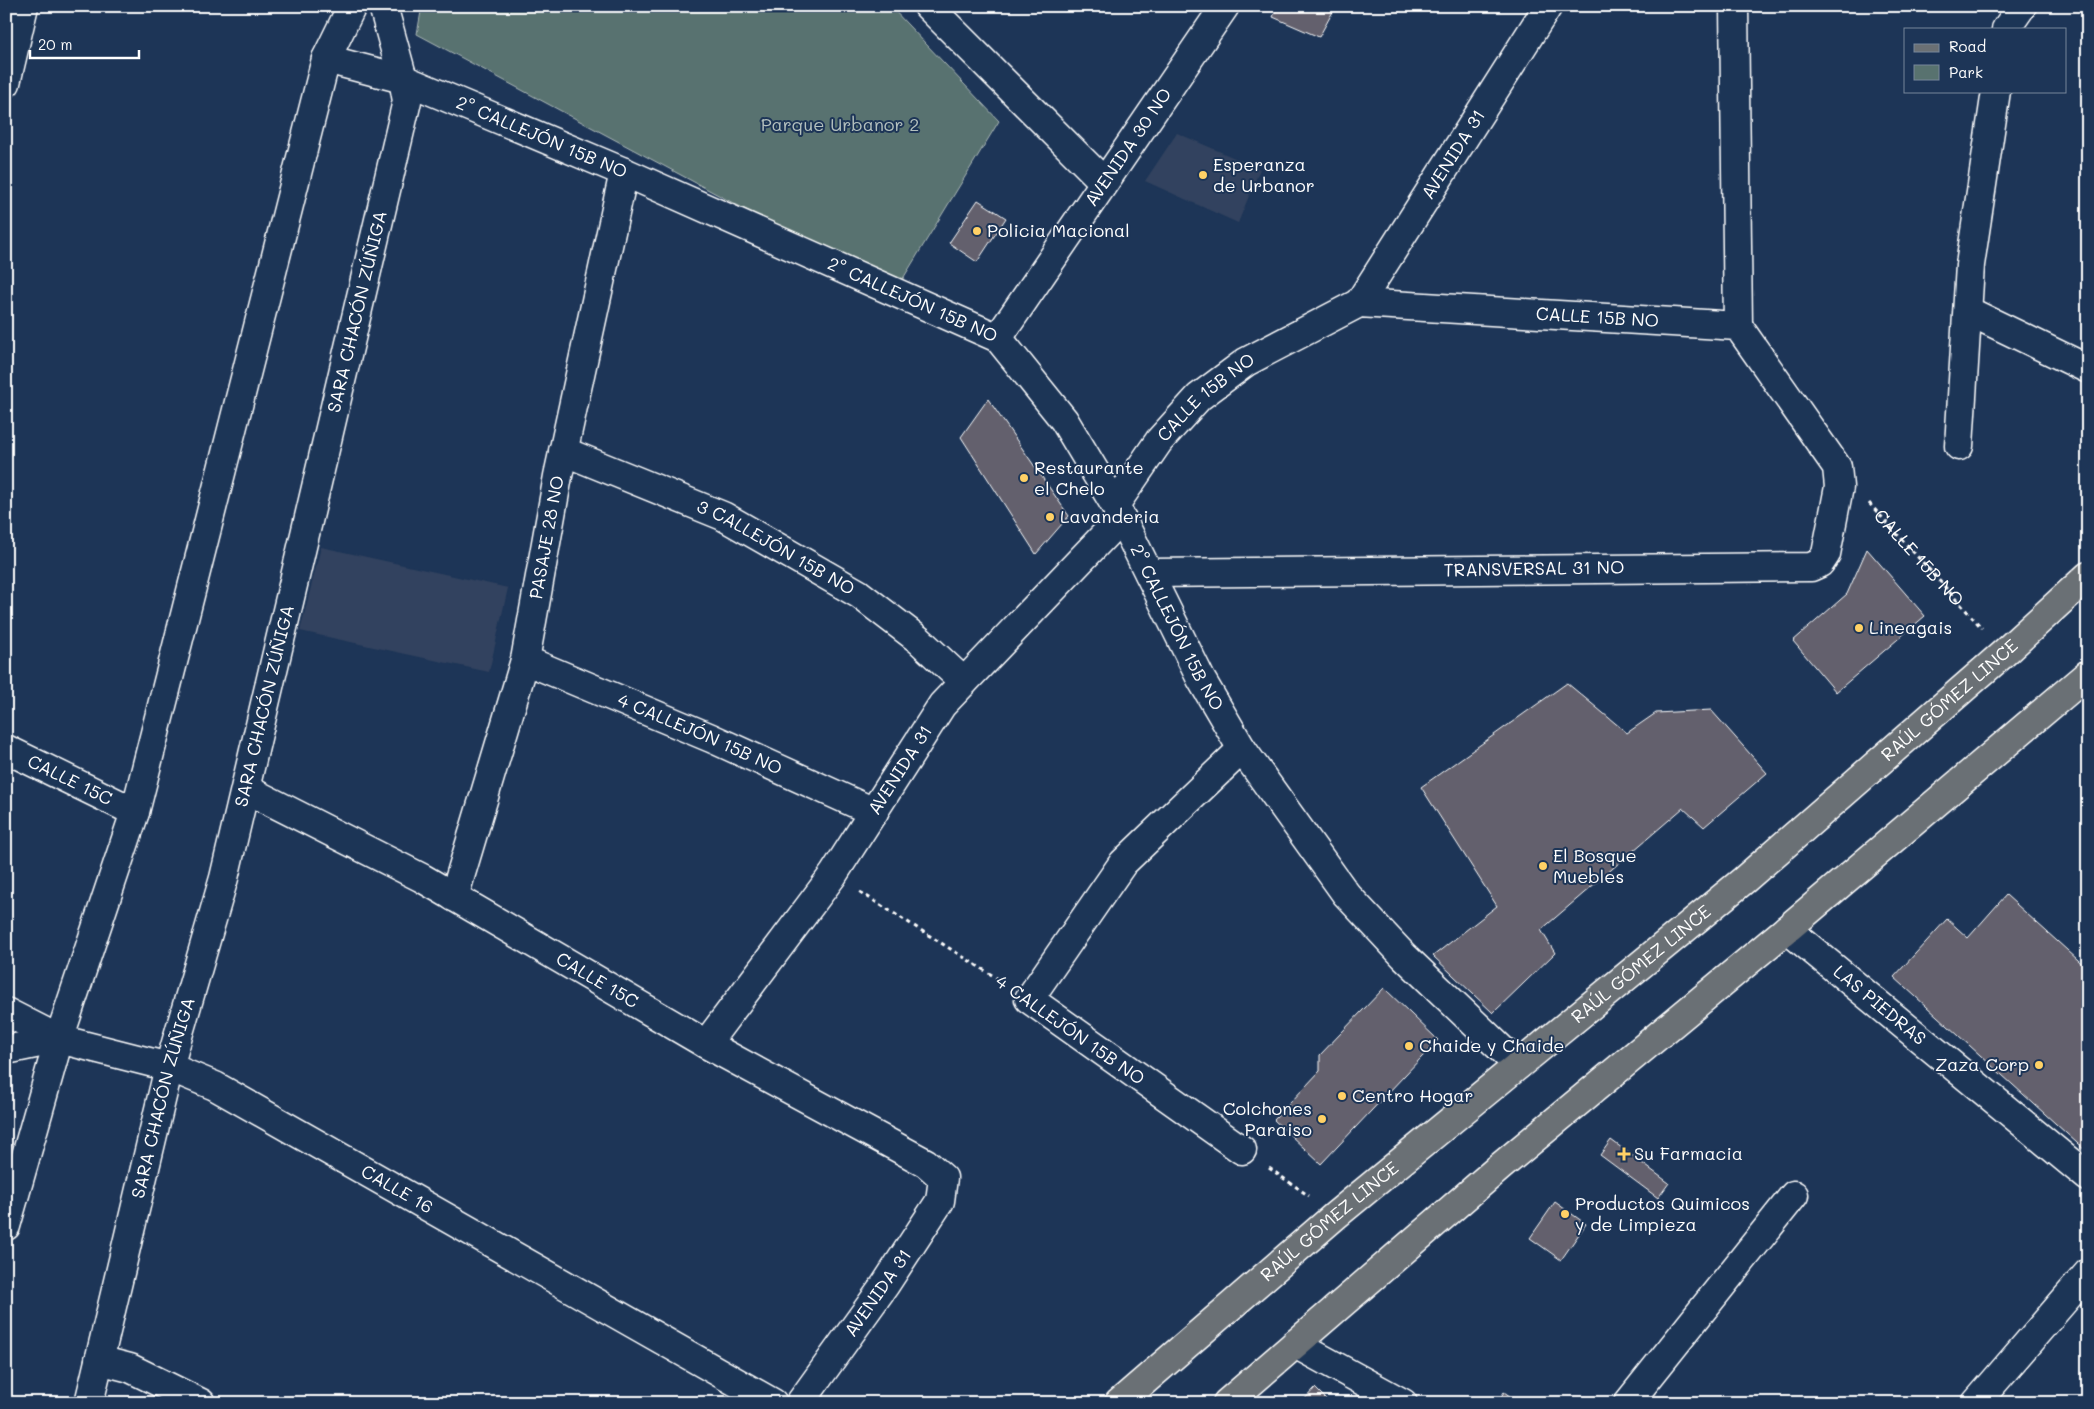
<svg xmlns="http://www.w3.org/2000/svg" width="2094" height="1409" viewBox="0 0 2094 1409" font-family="Mali,sans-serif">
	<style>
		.built { fill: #32425e }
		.green { fill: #58726f; stroke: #acb8b7 }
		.building { fill: #63616d; stroke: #fff }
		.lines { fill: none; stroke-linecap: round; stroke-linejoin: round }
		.minor-casing { stroke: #fff; stroke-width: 31 }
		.major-casing { stroke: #fff; stroke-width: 31 }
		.path { stroke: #fff; stroke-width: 3; stroke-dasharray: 4 4; stroke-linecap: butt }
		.minor { stroke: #1d3557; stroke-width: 28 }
		.major { stroke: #6b7074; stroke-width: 28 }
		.poi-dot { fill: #ffd166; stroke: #1d3557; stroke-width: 2 }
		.labels { text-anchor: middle; stroke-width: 4; stroke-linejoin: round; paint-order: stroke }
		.park-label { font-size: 18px; fill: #b4c0be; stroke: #1d3557 }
		.street-label { font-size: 18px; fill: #fff; stroke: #1d3557 }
		.poi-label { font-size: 18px; fill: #fff; stroke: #1d3557; text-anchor: start }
	</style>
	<rect width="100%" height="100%" fill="#1d3557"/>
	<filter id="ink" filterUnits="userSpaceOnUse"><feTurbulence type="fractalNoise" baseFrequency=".02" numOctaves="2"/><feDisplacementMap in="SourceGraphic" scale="10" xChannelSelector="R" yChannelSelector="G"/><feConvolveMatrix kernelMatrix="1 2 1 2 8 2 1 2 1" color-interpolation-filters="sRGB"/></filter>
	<g filter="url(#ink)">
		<path class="built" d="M1177 133 1260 169 1238 223 1145 181Z
			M321 547 508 588 489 672 300 631Z"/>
		<path class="green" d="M422 6H890L999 121 896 290 417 34Z"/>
		<path class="building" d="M1278 6H1336L1319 37 1273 17Z
			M978 200 1006 218 977 262 949 243Z
			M988 399 1069 516 1036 554 961 437Z
			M1867 549 1925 616 1836 692 1793 641 1847 594Z
			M1567 683 1627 733 1656 713 1711 710 1767 773 1704 827 1683 808 1541 930 1555 953 1493 1013 1433 956 1497 906 1421 787Z
			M2006 895 2088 969V1153L1894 977 1947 919 1968 938Z
			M1384 988 1438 1040 1321 1164 1274 1120 1320 1071V1055Z
			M1611 1140 1669 1183 1658 1198 1600 1155Z
			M1555 1202 1586 1224 1561 1260 1530 1238Z
			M1315 1388 1330 1403H1301Z
			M1504 1392 1520 1403H1497Z"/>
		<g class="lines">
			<g class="minor-casing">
				<g id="minor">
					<path d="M928 6 1104 182"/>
					<path d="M1734 6 1738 326"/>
					<path d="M2006 29 2022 6"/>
					<path id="s2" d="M326 59 403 79 624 172 998 338 1064 420 1115 505 1201 679 1242 749 1346 894 1404 956 1518 1065"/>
					<path d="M6 83 24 6"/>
					<path id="s3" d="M1359 303 1548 6"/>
					<path d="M1968 311 2088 369"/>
					<path id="s4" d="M998 338 1225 6"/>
					<path d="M1959 446 1970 265 1996 91"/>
					<path id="s5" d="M563 451 723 516 859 594 919 640 964 682"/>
					<path id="s6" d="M1115 505 1159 441 1199 397 1246 362 1359 303 1738 326 1837 467 1839 487 1826 554 1820 563 1811 567 1149 573"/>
					<path id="s7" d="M525 660 711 738 874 812"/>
					<path id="s8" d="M6 749 135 812"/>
					<path d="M1242 749 1123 863 1029 999 1242 1150"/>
					<path id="s9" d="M246 789 422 878 706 1044 926 1163 943 1178 940 1201 885 1285 800 1403"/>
					<path id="s10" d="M454 897 525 660 558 476 624 172"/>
					<path id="s11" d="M1787 929 2088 1177"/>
					<path id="s12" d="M6 1012 59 1039 169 1067 215 1086 773 1403"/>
					<path id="s13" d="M706 1044 833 875 942 705 1121 518"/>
					<path d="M6 1050 59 1039"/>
					<path d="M6 1226 59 1039 135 812 326 59 352 6"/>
					<path d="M1295 1344 1403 1403"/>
					<path d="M99 1360 130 1368 201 1403"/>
					<path id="s14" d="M89 1403 169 1067 224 878 407 101 403 79 383 6"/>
					<path d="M1628 1403 1794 1195"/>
					<path d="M1976 1403 2088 1273"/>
				</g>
			</g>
			<g class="major-casing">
				<g id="major">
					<path id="s15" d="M1119 1403 1336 1215 1744 880 2004 653 2088 576"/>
					<path d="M1227 1403 1501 1166 1787 929 2088 674"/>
				</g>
			</g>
			<g class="path">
				<path id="s1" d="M1869 503 1982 628"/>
				<path d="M860 892 1003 982"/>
				<path d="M1269 1168 1309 1196"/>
			</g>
			<use href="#minor" class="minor"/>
			<use href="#major" class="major"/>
		</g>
	</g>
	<g class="poi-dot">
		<circle cx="1203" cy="175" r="5"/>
		<circle cx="977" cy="231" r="5"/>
		<circle cx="1024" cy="478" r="5"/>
		<circle cx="1050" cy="517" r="5"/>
		<circle cx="1859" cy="628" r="5"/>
		<circle cx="1543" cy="866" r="5"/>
		<circle cx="1409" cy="1046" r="5"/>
		<circle cx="2039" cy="1065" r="5"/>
		<circle cx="1342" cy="1096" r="5"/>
		<circle cx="1322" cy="1119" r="5"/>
		<path d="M1621.5 1146.5h5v5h5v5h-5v5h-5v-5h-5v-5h5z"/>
		<circle cx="1565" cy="1214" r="5"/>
	</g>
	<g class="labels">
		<g class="park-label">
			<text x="840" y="131">Parque Urbanor 2</text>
		</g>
		<g class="street-label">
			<text dy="6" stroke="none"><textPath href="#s2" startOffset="230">2° CALLEJÓN 15B NO</textPath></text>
			<text dy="6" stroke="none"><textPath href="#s4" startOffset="231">AVENIDA 30 NO</textPath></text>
			<text dy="6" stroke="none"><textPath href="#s3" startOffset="176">AVENIDA 31</textPath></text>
			<text dy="6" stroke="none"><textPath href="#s2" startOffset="635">2° CALLEJÓN 15B NO</textPath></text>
			<text dy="6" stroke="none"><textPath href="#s14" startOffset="1124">SARA CHACÓN ZÚÑIGA</textPath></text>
			<text dy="6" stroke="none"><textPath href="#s6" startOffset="562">CALLE 15B NO</textPath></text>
			<text dy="6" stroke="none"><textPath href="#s6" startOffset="142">CALLE 15B NO</textPath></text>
			<text dy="6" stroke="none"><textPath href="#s10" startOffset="372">PASAJE 28 NO</textPath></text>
			<text dy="6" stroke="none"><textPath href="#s5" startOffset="234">3 CALLEJÓN 15B NO</textPath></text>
			<text dy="6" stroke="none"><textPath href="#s1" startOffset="74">CALLE 15B NO</textPath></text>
			<text transform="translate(1534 569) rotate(-1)" y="6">TRANSVERSAL 31 NO</text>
			<text dy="6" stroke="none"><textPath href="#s2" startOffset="1070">2° CALLEJÓN 15B NO</textPath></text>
			<text dy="6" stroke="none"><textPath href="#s15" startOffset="1088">RAÚL GÓMEZ LINCE</textPath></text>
			<text dy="6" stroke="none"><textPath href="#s14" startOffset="719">SARA CHACÓN ZÚÑIGA</textPath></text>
			<text dy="6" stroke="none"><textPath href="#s7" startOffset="190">4 CALLEJÓN 15B NO</textPath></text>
			<text dy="6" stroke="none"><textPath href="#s13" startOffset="336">AVENIDA 31</textPath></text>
			<text dy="6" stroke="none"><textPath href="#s8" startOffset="71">CALLE 15C</textPath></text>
			<text dy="6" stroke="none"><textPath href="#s15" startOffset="682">RAÚL GÓMEZ LINCE</textPath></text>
			<text dy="6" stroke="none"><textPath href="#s9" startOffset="400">CALLE 15C</textPath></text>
			<text dy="6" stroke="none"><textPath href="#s11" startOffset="120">LAS PIEDRAS</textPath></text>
			<text transform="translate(1070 1030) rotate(35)" y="6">4 CALLEJÓN 15B NO</text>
			<text dy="6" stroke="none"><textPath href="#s14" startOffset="314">SARA CHACÓN ZÚÑIGA</textPath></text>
			<text dy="6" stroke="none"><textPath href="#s12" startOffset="432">CALLE 16</textPath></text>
			<text dy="6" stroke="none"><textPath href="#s15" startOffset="278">RAÚL GÓMEZ LINCE</textPath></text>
			<text transform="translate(878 1293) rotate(-55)" y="6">AVENIDA 31</text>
		</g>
		<g class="poi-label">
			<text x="1213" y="171">Esperanza<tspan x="1213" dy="21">de Urbanor</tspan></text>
			<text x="987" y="237">Policia Macional</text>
			<text x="1034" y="474">Restaurante<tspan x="1034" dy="21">el Chelo</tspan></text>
			<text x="1060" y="523">Lavanderia</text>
			<text x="1869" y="634">Lineagais</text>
			<text x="1553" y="862">El Bosque<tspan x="1553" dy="21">Muebles</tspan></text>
			<text x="1419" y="1052">Chaide y Chaide</text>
			<text x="2029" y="1071" text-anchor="end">Zaza Corp</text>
			<text x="1352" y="1102">Centro Hogar</text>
			<text x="1312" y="1115" text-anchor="end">Colchones<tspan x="1312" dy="21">Paraiso</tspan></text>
			<text x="1634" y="1160">Su Farmacia</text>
			<text x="1575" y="1210">Productos Quimicos<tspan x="1575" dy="21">y de Limpieza</tspan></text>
		</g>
	</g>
	<rect width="2094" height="1409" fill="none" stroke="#1d3557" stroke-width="25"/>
	<rect x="12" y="12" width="2069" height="1384" fill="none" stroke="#fff" stroke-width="2" filter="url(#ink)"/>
	<rect x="1904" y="28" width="162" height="65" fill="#1d3557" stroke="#77869a"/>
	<rect x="1914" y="44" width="25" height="8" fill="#6b7074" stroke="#77869a"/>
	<text x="1949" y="52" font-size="15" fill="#ffffff">Road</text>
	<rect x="1914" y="65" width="25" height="15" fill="#58726f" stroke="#77869a"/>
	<text x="1949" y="78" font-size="15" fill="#ffffff">Park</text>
	<path d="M30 50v8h109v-8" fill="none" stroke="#ffffff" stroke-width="2.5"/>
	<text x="38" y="50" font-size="15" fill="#ffffff" stroke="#1d3557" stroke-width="4" paint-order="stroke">20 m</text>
</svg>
